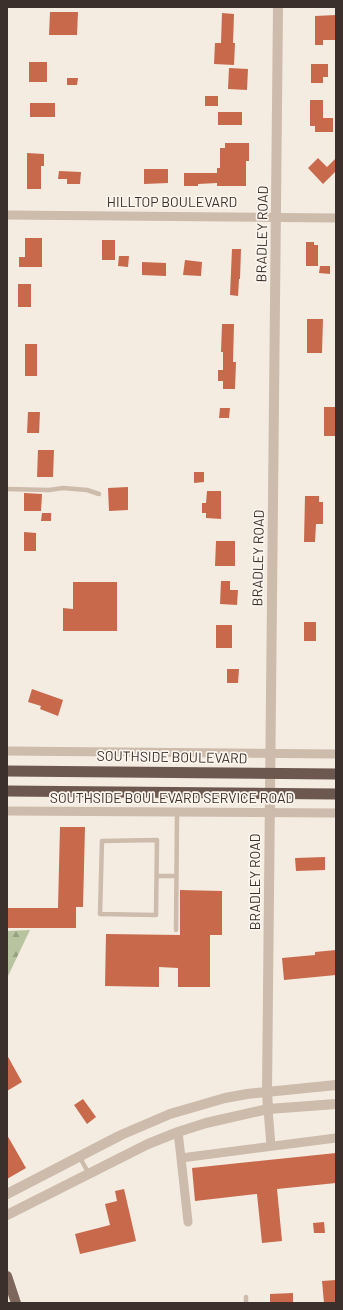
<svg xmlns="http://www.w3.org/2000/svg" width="343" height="1310" viewBox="0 0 343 1310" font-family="Barlow,sans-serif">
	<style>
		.forest { fill: url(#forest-firs) }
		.building { fill: #c8694b }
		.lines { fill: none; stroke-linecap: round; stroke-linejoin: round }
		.service { stroke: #cdbbac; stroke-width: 4.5 }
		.minor { stroke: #cdbbac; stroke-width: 9 }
		.tertiary { stroke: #cdbbac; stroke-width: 10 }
		.primary { stroke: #7d675c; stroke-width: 10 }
		.trunk { stroke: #6c584f; stroke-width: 11 }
		.labels { text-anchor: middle; stroke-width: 3.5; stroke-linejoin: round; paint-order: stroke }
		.street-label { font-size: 14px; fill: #3b302b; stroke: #fbf5ee }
	</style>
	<defs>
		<pattern id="forest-firs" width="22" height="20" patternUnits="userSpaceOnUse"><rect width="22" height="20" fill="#b8c4a0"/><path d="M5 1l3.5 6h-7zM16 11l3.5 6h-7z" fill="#97a083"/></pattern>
	</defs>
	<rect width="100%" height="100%" fill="#f4ebe1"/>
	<path class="forest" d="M30 930 8 976 7 974V931Z"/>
	<path class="building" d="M50 12H78L77 35H49Z
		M222 13 234 14 233 43H235L234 65 214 64 215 43H221Z
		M336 15V40H323V45H315V16Z
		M29 62H47V82H29Z
		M311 64H328V77H323V83H311Z
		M229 68 248 69 247 90 228 89Z
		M67 78H78L77 85H67Z
		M205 96H218V106H205Z
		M310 100H323V118H333V132H315V126H310Z
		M30 103H55V117H30Z
		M218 112H242V125H218Z
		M225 143H249V161H246V186H217V183L198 184V186H184V173H217V168H220V148H225Z
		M27 153 44 154V166H41V189H27Z
		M318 158 327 167 336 158V171L323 184 308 168Z
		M144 169H168V183L144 184Z
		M59 171 81 172 80 184H67V179H58Z
		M25 238H42V267H19V257H25Z
		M102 240H115V260H102Z
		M306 242H314V245H318V266H306Z
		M232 249H241L240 279H239L238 296 230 295Z
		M119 256H129L128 267 118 266Z
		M185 260 202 262 201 276 183 275Z
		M142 262 166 263V276L142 275Z
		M320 266H330V274L319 273Z
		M18 284H31V307H18Z
		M307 319H323L322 353H307Z
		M222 324H234L233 362H236L235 389H223V381H218V370H223V352H221Z
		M25 344H37V376H25Z
		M324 407H336V436H324Z
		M220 408H230L229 418H219Z
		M28 412H40L39 433H27Z
		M38 450H54L53 477H37Z
		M194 472H204V482L194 483Z
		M128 487V510L109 511 108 488Z
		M207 491H221V519L206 518V513H202V503H206Z
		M24 493 42 494 41 511H24Z
		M305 496H319V502H323V524H316L315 542H304Z
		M42 513H51V521H41Z
		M24 532 36 533V551H24Z
		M216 541H235V566H215Z
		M221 581H230V590H238L237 605 220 604Z
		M73 582H117V631H63V608L73 609Z
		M304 622H316V641H304Z
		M216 625H232V648H216Z
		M227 669H239L238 683H227Z
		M32 689 63 700 58 716 40 709 41 706 28 702Z
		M60 827H85L83 907H76V928H7V908H58Z
		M325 857V870L296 871 295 858Z
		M180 890 222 891V935H210V987H178V968L159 967V987L105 986 106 934 180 935Z
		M336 950V975L284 980 282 958 315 955V952Z
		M7 1055 22 1082 7 1091Z
		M83 1099 96 1117 87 1124 74 1105Z
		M7 1135 26 1168 7 1179Z
		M336 1153V1183L277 1189 282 1241 262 1243 257 1194 195 1201 192 1168Z
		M124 1189 136 1241 80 1254 75 1234 110 1225 105 1204 117 1201 115 1191Z
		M324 1222 325 1233H314L313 1223Z
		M336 1280V1303H324L322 1281Z
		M293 1293V1303H270V1294Z"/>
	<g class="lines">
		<path class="service" d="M7 489 49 490 63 488 87 490 99 494
			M157 840 156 915 100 914 102 841Z
			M157 876H176
			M176 930 177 812
			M79 1156 89 1174
			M246 1297V1303"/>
		<path class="minor" d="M7 215 336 218
			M7 751 336 754
			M7 811 336 813
			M268 1109 271 1146
			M178 1132 181 1158
			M188 1222 181 1158 336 1138"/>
		<path class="tertiary" d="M268 1109 267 1091 278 7
			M7 1194 121 1135 170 1114 225 1098 247 1094 336 1085
			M7 1215 148 1144 178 1132 206 1123 268 1109 336 1104"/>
		<path class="primary" d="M7 1276 16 1303"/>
		<path class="trunk" d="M7 771 336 774
			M7 791 336 794"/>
	</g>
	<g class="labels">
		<g class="street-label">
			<text x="172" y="207">HILLTOP BOULEVARD</text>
			<text transform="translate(262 234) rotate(-89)" y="5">BRADLEY ROAD</text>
			<text transform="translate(258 558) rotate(-89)" y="5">BRADLEY ROAD</text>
			<text transform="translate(172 757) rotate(1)" y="5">SOUTHSIDE BOULEVARD</text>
			<text x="172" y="803">SOUTHSIDE BOULEVARD SERVICE ROAD</text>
			<text transform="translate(255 882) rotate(-90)" y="5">BRADLEY ROAD</text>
		</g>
	</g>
	<rect width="343" height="1310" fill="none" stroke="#3b302b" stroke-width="16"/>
</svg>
